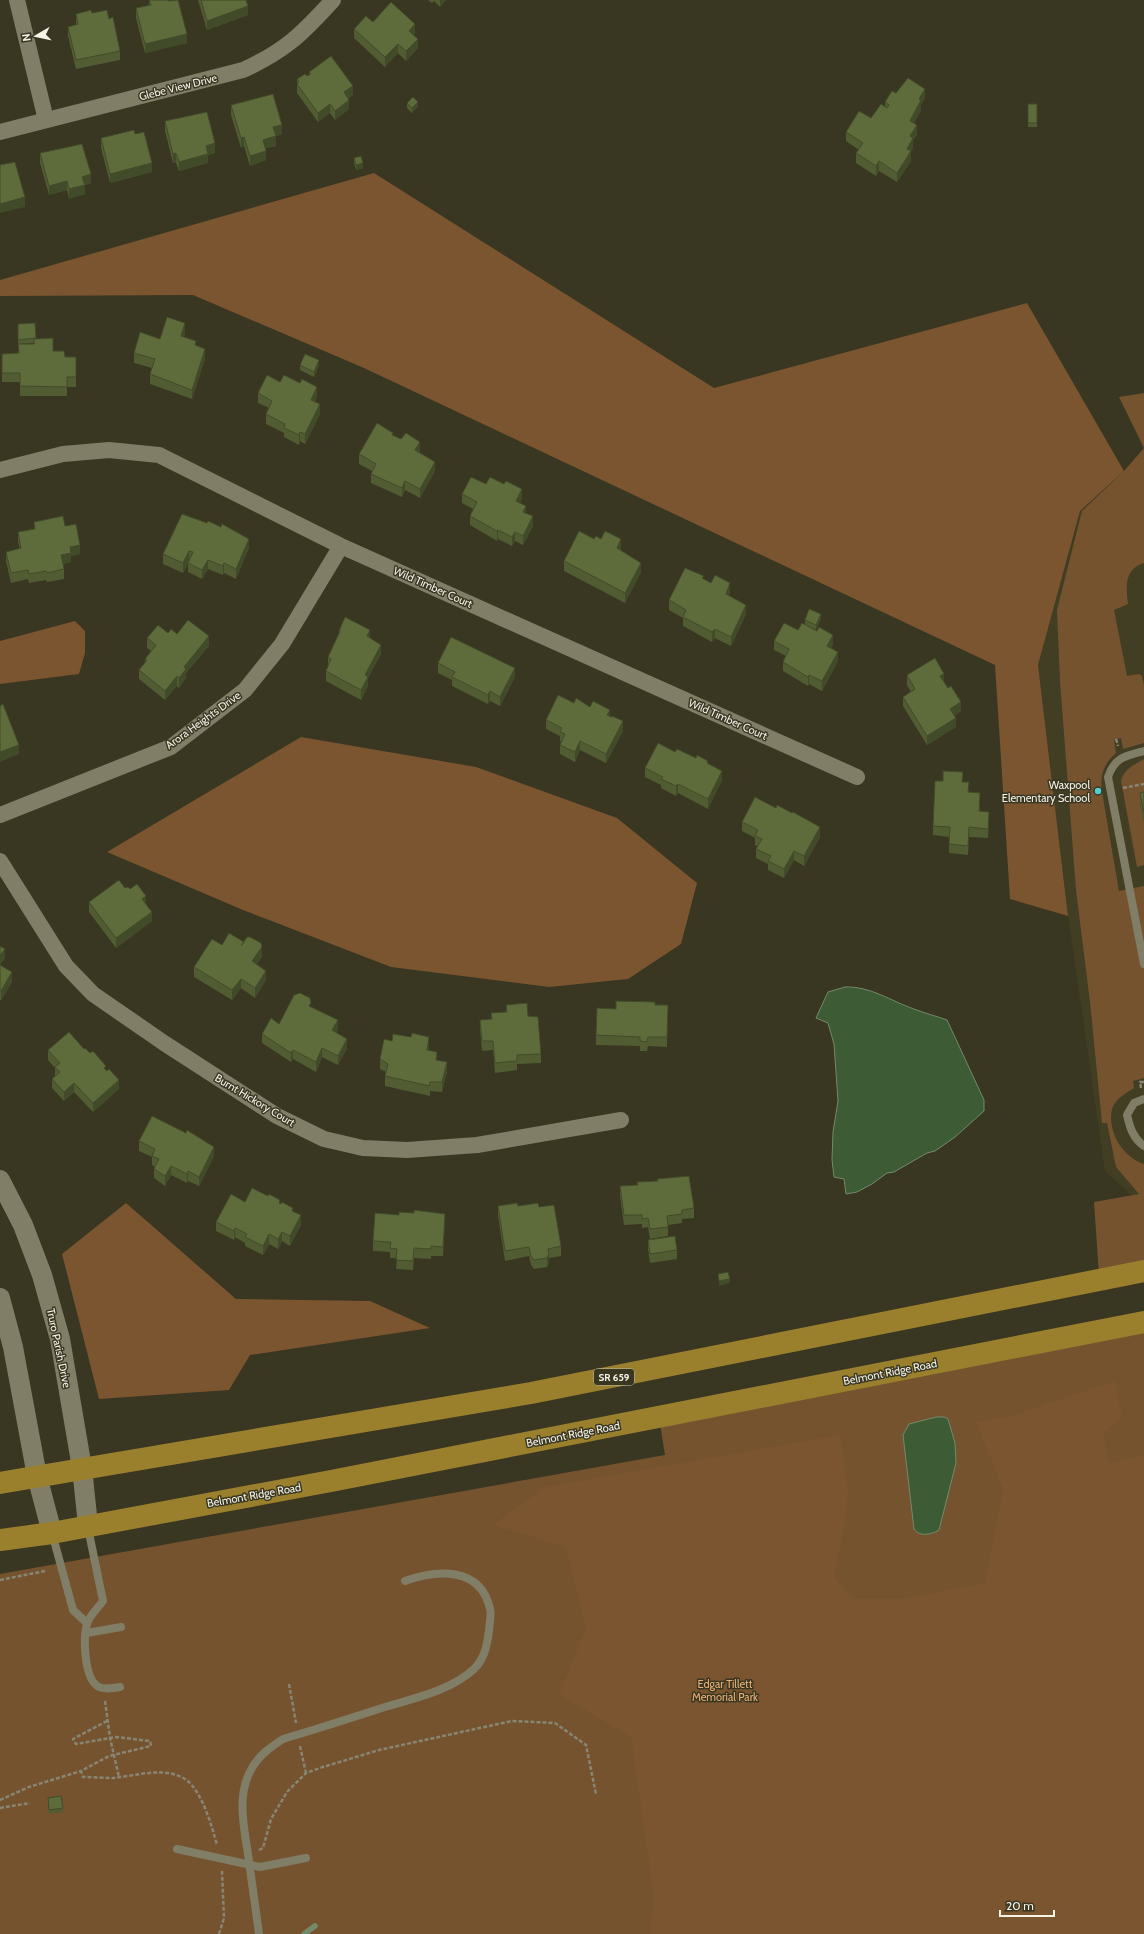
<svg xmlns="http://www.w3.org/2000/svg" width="1144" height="1934" viewBox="0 0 1144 1934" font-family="Cabin,sans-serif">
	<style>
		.built { fill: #413e23 }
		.green { fill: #76532f }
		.forest { fill: #7a552f }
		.water { fill: #3d5c35; stroke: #748a6a }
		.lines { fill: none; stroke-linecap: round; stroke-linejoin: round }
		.stream { stroke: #748a6a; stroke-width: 5.5 }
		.path { stroke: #878574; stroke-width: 2.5; stroke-dasharray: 4 2; stroke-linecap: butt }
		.service { stroke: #807e67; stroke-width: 8 }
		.minor { stroke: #807e67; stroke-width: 16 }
		.tertiary { stroke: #807e67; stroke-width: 20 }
		.primary { stroke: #9a802d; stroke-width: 22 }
		.wall { fill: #515c33 }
		.shaded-wall { fill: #424b29 }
		.building { fill: #5e6b3b; stroke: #424b29 }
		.poi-dot { fill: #52cdcd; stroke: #393622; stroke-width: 1.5 }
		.labels { text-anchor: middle; stroke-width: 3; stroke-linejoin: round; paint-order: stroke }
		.shield { fill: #393622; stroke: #bdbbac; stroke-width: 1 }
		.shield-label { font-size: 10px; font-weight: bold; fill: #f5f4e7 }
		.street-label { font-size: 11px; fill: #f5f4e7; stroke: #393622 }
		.poi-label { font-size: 11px; fill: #f5f4e7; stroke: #393622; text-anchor: end }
		.park-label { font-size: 11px; fill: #ecb276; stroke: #393622 }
	</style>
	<rect width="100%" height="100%" fill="#393622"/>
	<path class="built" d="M1144 460V1206L1105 1171 1068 916 1038 665 1080 511 1124 471Z"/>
	<path class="green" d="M1144 393V563C1124 569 1126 587 1128 604L1114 610 1127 676 1139 674 1142 676 1144 685V743L1123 749 1121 738 1114 740 1116 753C1103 764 1100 776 1102 792L1119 891 1144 886V1078L1133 1081 1134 1088C1126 1093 1115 1099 1112 1109 1107 1132 1123 1157 1144 1164V1267L1099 1275 1094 1202 1139 1194 1116 1167 1107 1123H1102L1090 1002 1076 890 1060 681 1057 610 1082 511 1124 471 1144 448 1119 397Z
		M1144 759V802L1140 803 1144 822V865L1137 867 1121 781C1124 769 1134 765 1144 759Z
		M1144 1315V1776L851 1934H0V1574L665 1455 658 1411Z"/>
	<path class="forest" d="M374 173 714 388 1027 303 1124 471 1080 511 1038 665 1068 916 1010 899 995 665 364 368 193 295 0 296V280Z
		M75 621 85 631V653L79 674 0 684V641Z
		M301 737 476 767 617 818 697 883 681 944 628 979 549 987 391 967 243 910 107 852Z
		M126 1203 236 1299 370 1301 430 1328 250 1355 229 1390 99 1399 62 1254Z
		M1115 1381 1122 1416 1103 1434 1109 1463 1144 1455V1934H650L654 1898 631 1737 559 1695 586 1628 566 1547 493 1525 545 1487 840 1435 848 1491 846 1518 834 1577 853 1599H904L985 1583 1003 1489 976 1422 1011 1416Z"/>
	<path class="water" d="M845 987C870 986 891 1001 914 1009 924 1013 936 1016 947 1020L984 1100V1111L955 1137 935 1151 927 1153 894 1172 887 1173 872 1184 857 1192 846 1194 844 1179 834 1177 832 1160 833 1132 838 1101 834 1044 828 1023 816 1018 828 992Z
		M936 1417H944L948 1419 955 1443 956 1463 939 1530C931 1535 919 1537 914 1529L903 1435 909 1424Z"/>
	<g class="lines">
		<path class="stream" d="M304 1934 315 1926"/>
		<path class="path" d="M1116 739 1118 746
			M1123 788 1144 784
			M1141 1088 1140 1082H1144
			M0 1580 45 1571
			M289 1684 296 1723
			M105 1701 110 1738 119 1777
			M107 1721 73 1739 76 1744 116 1737 150 1741 151 1746 109 1756 81 1771 83 1777C93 1777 103 1778 113 1778 136 1776 164 1766 185 1779 202 1790 212 1827 217 1845
			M300 1746 306 1773
			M0 1800 29 1787 81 1771
			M0 1808 30 1803
			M259 1850 263 1848 271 1819 287 1792 306 1773 323 1767 379 1750 512 1721 555 1723 586 1745 596 1794
			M219 1934 224 1918 222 1871"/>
		<path class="service" d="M1144 751C1125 756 1115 757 1108 777L1144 964
			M1144 1099 1134 1103 1127 1115C1130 1128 1133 1138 1144 1146
			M88 1528 103 1601C98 1608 89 1616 87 1624 83 1638 84 1680 99 1687 105 1690 113 1688 120 1687
			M52 1533 73 1610 87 1623
			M87 1633 121 1627
			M177 1849 260 1867 306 1858
			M259 1934C256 1910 252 1885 249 1861 245 1831 235 1796 252 1768 259 1755 271 1747 283 1739 317 1729 351 1718 385 1707 415 1698 450 1691 474 1669 485 1658 487 1645 489 1631 489 1624 492 1615 490 1609 481 1567 438 1569 405 1581"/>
		<path class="minor" d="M17 0 46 120
			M0 132 243 70C285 51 302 34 333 0
			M0 470 63 454 109 450 159 455 341 546 857 777
			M0 815 171 747 245 690 282 644 341 546
			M0 861 66 966 93 994 164 1043 277 1116 324 1139 363 1148 407 1150 477 1145 621 1120"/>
		<path class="tertiary" d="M0 1180 23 1225 42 1275 60 1339 82 1468 88 1525
			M0 1298 13 1347 37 1476 52 1533"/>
		<path class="primary" d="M0 1483 531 1393 1144 1271
			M0 1540 52 1533 331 1481 1144 1322"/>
	</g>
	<path class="wall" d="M149 0H168L187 43 145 53 136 18V8L149 5Z
		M198 0H246L248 15 207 30Z
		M428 0H446L440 7 434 1 432 3Z
		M92 13 109 19 120 51V60L76 69 68 36V27L76 25V14Z
		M373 22 415 33 413 35 418 48 406 61 398 53 385 67 354 38V29Z
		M309 72 353 95 348 99 349 109 335 120 330 113 318 122 297 93V79L307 76 309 75Z
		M896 93 925 99 921 104V110L914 123 917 135 913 140V148L911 151V161L897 182 879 171 876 176 856 163V153L859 150 846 141V132L871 118 885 107V102Z
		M407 103 418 106 412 113 407 108Z
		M1028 104H1037V127H1028Z
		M231 105 282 134 276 136V146L266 148V160L250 166 244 146 241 148 231 115Z
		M165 121 215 153 208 155V163L179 171 176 163H173L165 131Z
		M135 134 152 172 110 183 101 148V138Z
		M40 153 91 183 85 185V194L69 199 67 190 49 195 40 163Z
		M354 158 363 168 356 170 354 163Z
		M18 329 36 339 53 351 65 357H76V387H67V396H20V382H2V354L18 353 34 344V343L18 344Z
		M185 333 184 337 196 345 205 359 192 399 150 384V374L152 368 134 363V353L160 339Z
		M300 365H319L314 377 300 370Z
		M280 382 317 397 315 402 320 414 305 444 300 441 299 445 284 437V433L266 424V414L269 408 258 403V393Z
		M393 435 420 451 419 453 435 471 420 498 405 490 402 497 371 483V474L372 471 359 464V454Z
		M486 484 522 498 520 503 533 526 523 545 515 541 512 546 498 539 497 541 470 525V516L473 509 462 503V494Z
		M182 514 249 548 236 579 224 573 223 575 208 569 202 579 188 572V563L183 573 163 564V554Z
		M34 522 65 526 80 554 71 556V562L63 564 64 569V579L47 582 46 580 29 583 28 579 11 583 6 561V552L20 549 18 542V532L34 529Z
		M594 539 621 548 620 550 641 572 625 603 564 571V561Z
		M704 579 730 593 729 596 746 614 731 646 715 638 712 642 683 626V618L669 610V600Z
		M821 619 816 630 807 626 833 644 831 648 838 661 822 691 809 684 808 686 783 671V662L786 656 774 650V641L798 630 805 625V620Z
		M339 631 370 638 381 654 368 678V686L361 700 326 681V671L328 667V657L339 634Z
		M168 633 177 634 209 646 186 673V678L179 688 177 686 165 700 139 679V670L145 663V659L151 651 147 648V638Z
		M438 663 515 677 500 706 490 701 488 704 452 686V680L438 673Z
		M907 675 944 682 961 711 954 716 956 727 927 745 903 706V697L911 692 907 685Z
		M574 703 590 707 610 717 623 731 606 763 580 750 575 762 560 754V745L561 742 560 741V736L546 729V720Z
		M675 752 696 758 708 764 722 780 708 809 678 793 676 796 661 788V785L645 777V768Z
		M963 782 969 792 980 802V811L989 821 988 838 969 837 968 855 949 853V837L933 835V826Z
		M1144 792V822L1140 803V793Z
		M742 822 820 837 804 866 794 860 784 878 768 870V864L756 858V849L758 847 755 845V838L742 831Z
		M125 888 130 889 146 904 152 921 116 948 89 912V902Z
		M222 945 262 957 256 964 266 980 255 998 241 988 232 1000 194 977V967Z
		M0 946 5 958 0 965 12 982 1 1000H0Z
		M506 1005 541 1054V1063L517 1064V1070L495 1073 493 1050 482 1051 480 1030V1020L491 1019V1013L506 1012Z
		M655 1005H668L667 1047 648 1046 647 1051H640V1046L596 1045V1035L616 1009Z
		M311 1007 338 1030 336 1032 347 1048 338 1065 322 1057 316 1072 293 1059 291 1062 262 1043V1034Z
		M392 1041 429 1046V1051L447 1071 442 1092 430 1091V1096L385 1086V1076L386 1072 380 1069V1059Z
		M84 1049 106 1070 119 1089 93 1112 74 1092 64 1101 52 1088V1079L55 1076V1068L48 1060V1050Z
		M139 1141 214 1156 199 1186 188 1181 187 1183 171 1175 165 1186 154 1178V1169L155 1167 152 1165V1157L139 1151Z
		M657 1179 694 1208V1218L682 1219V1223L668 1225V1236L650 1239 648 1227 642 1228V1224L624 1225 620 1196V1186L637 1185V1182L657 1181Z
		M245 1202 280 1204 293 1212 301 1225 290 1246 282 1241 278 1249 269 1244 263 1255 245 1246V1243L235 1237 234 1240 216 1231V1222Z
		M498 1206 539 1207 561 1246V1256L549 1258V1263L547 1267 534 1269 531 1265 529 1256 505 1261 498 1216Z
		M445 1223 443 1256H431V1259L414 1258 413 1270 396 1269 397 1258H390V1252L373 1251V1241Z
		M648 1240 677 1250V1259L650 1263 648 1249Z
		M48 1798 63 1808V1812L49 1814 48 1803Z"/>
	<path class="shaded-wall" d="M440 0H446L440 7Z
		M248 6V15L207 30V21Z
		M415 24V33L409 40V31Z
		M187 34V43L145 53V44Z
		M418 39V48L406 61V51Z
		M398 44V53L385 67V57Z
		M353 86V95L344 102V92Z
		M925 89V99L921 104V110L910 130V121L919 99Z
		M349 100V109L335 120V111Z
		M418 102V106L412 113V108Z
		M330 104V113L318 122V113Z
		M282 125V134L276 136V146L263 149V140L273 127Z
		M917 125V135L913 140V148L907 158V149L910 136Z
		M244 137V146L241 148V138Z
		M215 143V153L208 155V163L179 171V162L206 146Z
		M266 151V160L250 166V156Z
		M911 151V161L897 182V173Z
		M176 153V163H173V154Z
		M879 161V171L876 176V166Z
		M152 163V172L110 183V174Z
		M363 163V168L356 170V165Z
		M91 174V183L85 185V194L69 199V189L82 177Z
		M67 181V190L49 195V186Z
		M25 197V207L0 213V204Z
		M185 323V333L181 346V336Z
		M205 349V359L192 399V390Z
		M319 360V365L314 377V372Z
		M317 387V397L311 409V400Z
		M320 404V414L305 444V434Z
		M300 432V441L299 445V435Z
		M420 442V451L415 460V450Z
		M435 462V471L420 498V489Z
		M405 481V490L402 497V488Z
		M522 489V498L516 511V501Z
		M526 506V515L523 512Z
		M533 516V526L523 545V536Z
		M498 530V539L497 541V531Z
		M515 532V541L512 546V537Z
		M249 539V548L236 579V569Z
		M621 539V548L617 557V548Z
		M80 545V554L71 556V562L61 564V555L70 547Z
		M189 551V560L183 573V563Z
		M208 560V569L202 579V570Z
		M224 563V573L223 575V566Z
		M641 563V572L625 603V593Z
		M730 583V593L726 604V594Z
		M746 605V614L731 646V637Z
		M821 614V619L816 630V625Z
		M715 629V638L712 642V632Z
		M370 630V639L367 636Z
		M833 635V644L827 656V646Z
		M209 636V646L186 673V678L179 688V678L184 667Z
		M381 645V654L368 678V686L361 700V690L365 675Z
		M838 652V661L822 691V681Z
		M515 668V677L500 706V697Z
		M944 674V683L940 676Z
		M809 675V684L808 686V677Z
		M177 676V686L165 700V691Z
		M490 691V701L488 704V695Z
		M961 702V711L950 718V709Z
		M610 710V719L607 715Z
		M956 718V727L927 745V736Z
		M623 721V731L606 763V754Z
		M580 741V750L575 762V752Z
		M19 745V754L0 762V752Z
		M722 771V780L708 809V799Z
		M678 784V793L676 796V786Z
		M989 812V821L988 838V829Z
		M820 827V837L804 866V856Z
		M969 827V837L968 855V846Z
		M794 851V860L784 878V869Z
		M146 896V906L142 899Z
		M152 912V921L116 948V938Z
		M262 947V957L252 971V961Z
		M5 949V958L0 965V956Z
		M266 971V980L255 998V988Z
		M12 972V982L1 1000V991Z
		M241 979V988L232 1000V990Z
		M338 1020V1030L332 1040V1030Z
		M429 1037V1046L427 1060V1050Z
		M347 1039V1048L338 1065V1056Z
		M322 1048V1057L316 1072V1062Z
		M293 1050V1059L291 1062V1053Z
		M447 1062V1071L442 1092V1082Z
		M119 1080V1089L93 1112V1103Z
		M74 1083V1092L64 1101V1092Z
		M214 1147V1156L199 1186V1177Z
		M171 1166V1175L165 1186V1176Z
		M188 1171V1181L187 1183V1174Z
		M445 1214V1223L443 1256V1247Z
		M301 1215V1225L290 1246V1236Z
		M235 1228V1237L234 1240V1231Z
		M282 1232V1241L278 1249V1239Z
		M269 1234V1244L263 1255V1246Z
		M549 1254V1263L547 1267V1258Z
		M730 1279V1283L719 1286V1281Z"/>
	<path class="building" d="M149 0H168V1L178 0 187 34 145 44 136 8 151 5Z
		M201 0H246L248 6 207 21Z
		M391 2 415 24 409 31 418 39 406 51 398 44 385 57 354 29 366 16 373 22Z
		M91 10 92 13 107 10 109 19 113 17 120 51 76 60 68 27 78 24 76 14Z
		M331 56 353 86 344 92 349 100 335 111 330 104 318 113 297 84 299 82 297 79 305 74 307 76 311 74 309 72Z
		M908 78 925 89 919 99 921 100 910 121 917 125 910 136 913 138 907 149 911 151 897 173 879 161 876 166 856 153 863 143 846 132 859 111 871 118 881 104 887 108 889 105 885 102 892 91 896 93Z
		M273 94 282 125 273 127 276 136 263 140 266 151 250 156 244 137 241 138 231 105Z
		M413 97 418 102 412 108 407 103Z
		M1028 104H1037V123H1028Z
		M207 112 215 143 206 146 208 154 179 162 176 153 173 154 165 121Z
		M134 130 135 134 144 132 152 163 110 174 101 138Z
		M82 144 91 174 82 177 85 185 69 189 67 181 49 186 40 153Z
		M361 156 363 163 356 165 354 158Z
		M15 162 25 197 0 204V165Z
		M167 317 185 323 181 336 196 341 195 345 205 349 192 390 150 374 155 359 134 353 140 332 160 339Z
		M35 323 36 338 18 340V324Z
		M53 338V351H64L65 357H76V377H67V387L20 386V373H2V354L19 353 18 344H34V339Z
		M305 354 319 360 314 372 300 365Z
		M267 375 280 382 284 375 300 383 302 379 317 387 311 400 320 404 305 434 300 432 299 435 284 428 285 424 266 414 272 401 258 393Z
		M377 423 393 433 392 435 401 439 406 433 420 442 415 450 435 462 420 489 405 481 402 488 371 474 376 464 359 454Z
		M471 477 486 484 490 477 504 484 506 481 522 489 516 501 526 506 523 512 533 516 523 536 515 532 512 537 498 530 497 531 470 516 477 502 462 494Z
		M182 514 207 523 208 521 221 527 222 524 249 539 236 569 224 563 223 566 208 560 202 570 188 563 193 552 189 551 183 563 163 554Z
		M63 516 65 526 76 524 80 545 70 547 71 553 61 555 64 569 47 573 46 571 29 574 28 570 11 573 6 552 21 548 18 532 35 529 34 522Z
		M579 531 594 539 596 536 601 539 605 531 621 539 617 548 641 563 625 593 564 561Z
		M685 568 704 576 702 578 711 583 715 575 730 583 726 594 746 605 731 637 715 629 712 632 683 617 686 610 669 600Z
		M809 609 821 614 816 625 805 620Z
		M345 617 370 630 367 636 381 645 365 675 368 677 361 690 326 671 331 659 328 657 340 631H339Z
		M188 620 209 636 184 667 186 669 179 678 177 676 165 691 139 670 147 660 145 659 156 645 147 638 158 625 168 633 171 629 177 634Z
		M784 623 798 630 802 623 817 631 819 627 833 635 827 646 838 652 822 681 809 675 808 677 783 662 789 649 774 641Z
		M451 637 515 668 500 697 490 691 488 695 452 677 455 672 438 663Z
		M935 658 944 674 940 676 948 688 951 686 961 702 950 709 956 718 927 736 903 697 915 689 907 675Z
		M558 695 574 703 576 698 590 707 593 701 610 710 607 715 611 717 612 716 623 721 606 754 580 741 575 752 560 745 565 734 560 732 562 728 546 720Z
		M3 704 19 745 0 752V706Z
		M658 743 675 752 677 749 696 758 697 755 708 761 707 763 722 771 708 799 678 784 676 786 661 779 663 777 645 768Z
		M943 771 963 772 962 782H969L968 792 980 793 979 811 989 812 988 829 969 827 968 846 949 844 950 827 933 826 935 781H943Z
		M1144 792V813L1140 793Z
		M755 797 776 808 777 805 792 813 793 812 820 827 804 856 794 851 784 869 768 861 771 856 756 849 762 839 755 836 758 830 742 822Z
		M119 880 125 888 128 887 130 889 137 884 146 896 142 899 152 912 116 938 89 902Z
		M229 933 244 942 241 946 247 937H250L261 943 262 947 252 961 266 971 255 988 241 979 232 990 194 967 212 939 222 945Z
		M0 946 5 949 0 956Z
		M0 965 12 972 1 991 0 990Z
		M300 993 310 998 311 1003 309 1006 338 1020 332 1030 347 1039 338 1056 322 1048 316 1062 293 1050 291 1053 262 1034 271 1018 279 1024 294 995Z
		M616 1001 655 1002V1005H668L667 1037H648L647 1042 640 1041V1037L596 1035 597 1008 616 1009Z
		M527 1003 528 1016 538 1017 541 1054 517 1055V1061L495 1063 493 1041H482L480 1020 492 1019 491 1013 507 1012 506 1005Z
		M69 1032 84 1049 85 1048 90 1053 93 1051 106 1066 104 1068 107 1071 109 1069 119 1080 93 1103 74 1083 64 1092 52 1079 60 1072 55 1067 60 1063 48 1050Z
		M412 1033 429 1037 427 1050 437 1052 436 1060 447 1062 442 1082H430V1086L385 1076 388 1064 380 1059 384 1039 392 1041 393 1034 411 1037Z
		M152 1116 186 1133 187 1130 214 1147 199 1177 188 1171 187 1174 171 1166 165 1176 154 1169 159 1159 152 1156 155 1149 139 1141Z
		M689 1176 694 1208 682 1210V1214L667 1216 668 1227 650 1229 648 1218 642 1219V1215H624L620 1186 638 1185 637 1182 658 1181 657 1179Z
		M252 1188 268 1196 269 1194 280 1200 279 1203 281 1204 282 1202 293 1208 292 1211 301 1215 290 1236 282 1232 278 1239 269 1234 263 1246 245 1237 247 1234 235 1228 234 1231 216 1222 231 1194 245 1202Z
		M517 1203 518 1206 538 1203 539 1207 554 1205 561 1246 548 1249 549 1254 547 1258 534 1260 531 1256 529 1247 505 1251 498 1206Z
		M414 1210 445 1214 443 1247 431 1246V1249L414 1248 413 1261 396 1260 397 1249 390 1248 391 1242 373 1241 375 1213 399 1215V1212L414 1213Z
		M675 1236 677 1250 650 1254 648 1240Z
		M728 1272 730 1279 719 1281 718 1274Z
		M61 1796 63 1808 49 1810 48 1798Z"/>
	<circle class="poi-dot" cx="1098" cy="791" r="4"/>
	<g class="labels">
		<rect class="shield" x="594" y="1369" width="40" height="16" rx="3"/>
		<g class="shield-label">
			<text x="614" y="1381">SR 659</text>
		</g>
		<g class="street-label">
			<text transform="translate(178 87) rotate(-14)" y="4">Glebe View Drive</text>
			<text transform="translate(433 587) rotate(24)" y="4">Wild Timber Court</text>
			<text transform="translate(728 719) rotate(24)" y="4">Wild Timber Court</text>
			<text transform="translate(203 720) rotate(-36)" y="4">Arora Heights Drive</text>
			<text transform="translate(255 1100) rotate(31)" y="4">Burnt Hickory Court</text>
			<text transform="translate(59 1348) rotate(78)" y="4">Truro Parish Drive</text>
			<text transform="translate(890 1372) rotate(-11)" y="4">Belmont Ridge Road</text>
			<text transform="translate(573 1434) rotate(-11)" y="4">Belmont Ridge Road</text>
			<text transform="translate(254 1495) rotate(-10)" y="4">Belmont Ridge Road</text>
		</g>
		<g class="poi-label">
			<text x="1090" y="789">Waxpool<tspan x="1090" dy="13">Elementary School</tspan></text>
		</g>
		<g class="park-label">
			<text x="725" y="1688">Edgar Tillett<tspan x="725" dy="13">Memorial Park</tspan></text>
		</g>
	</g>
	<g transform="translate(36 36) rotate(261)" stroke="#393622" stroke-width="3" paint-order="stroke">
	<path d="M0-3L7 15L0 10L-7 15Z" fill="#f5f4e7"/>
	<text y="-6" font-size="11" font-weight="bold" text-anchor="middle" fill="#f5f4e7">N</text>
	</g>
	<path d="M1000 1910v6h54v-6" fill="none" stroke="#f5f4e7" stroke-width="2"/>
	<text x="1006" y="1910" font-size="12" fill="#f5f4e7" stroke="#393622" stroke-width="3" paint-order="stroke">20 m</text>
</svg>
